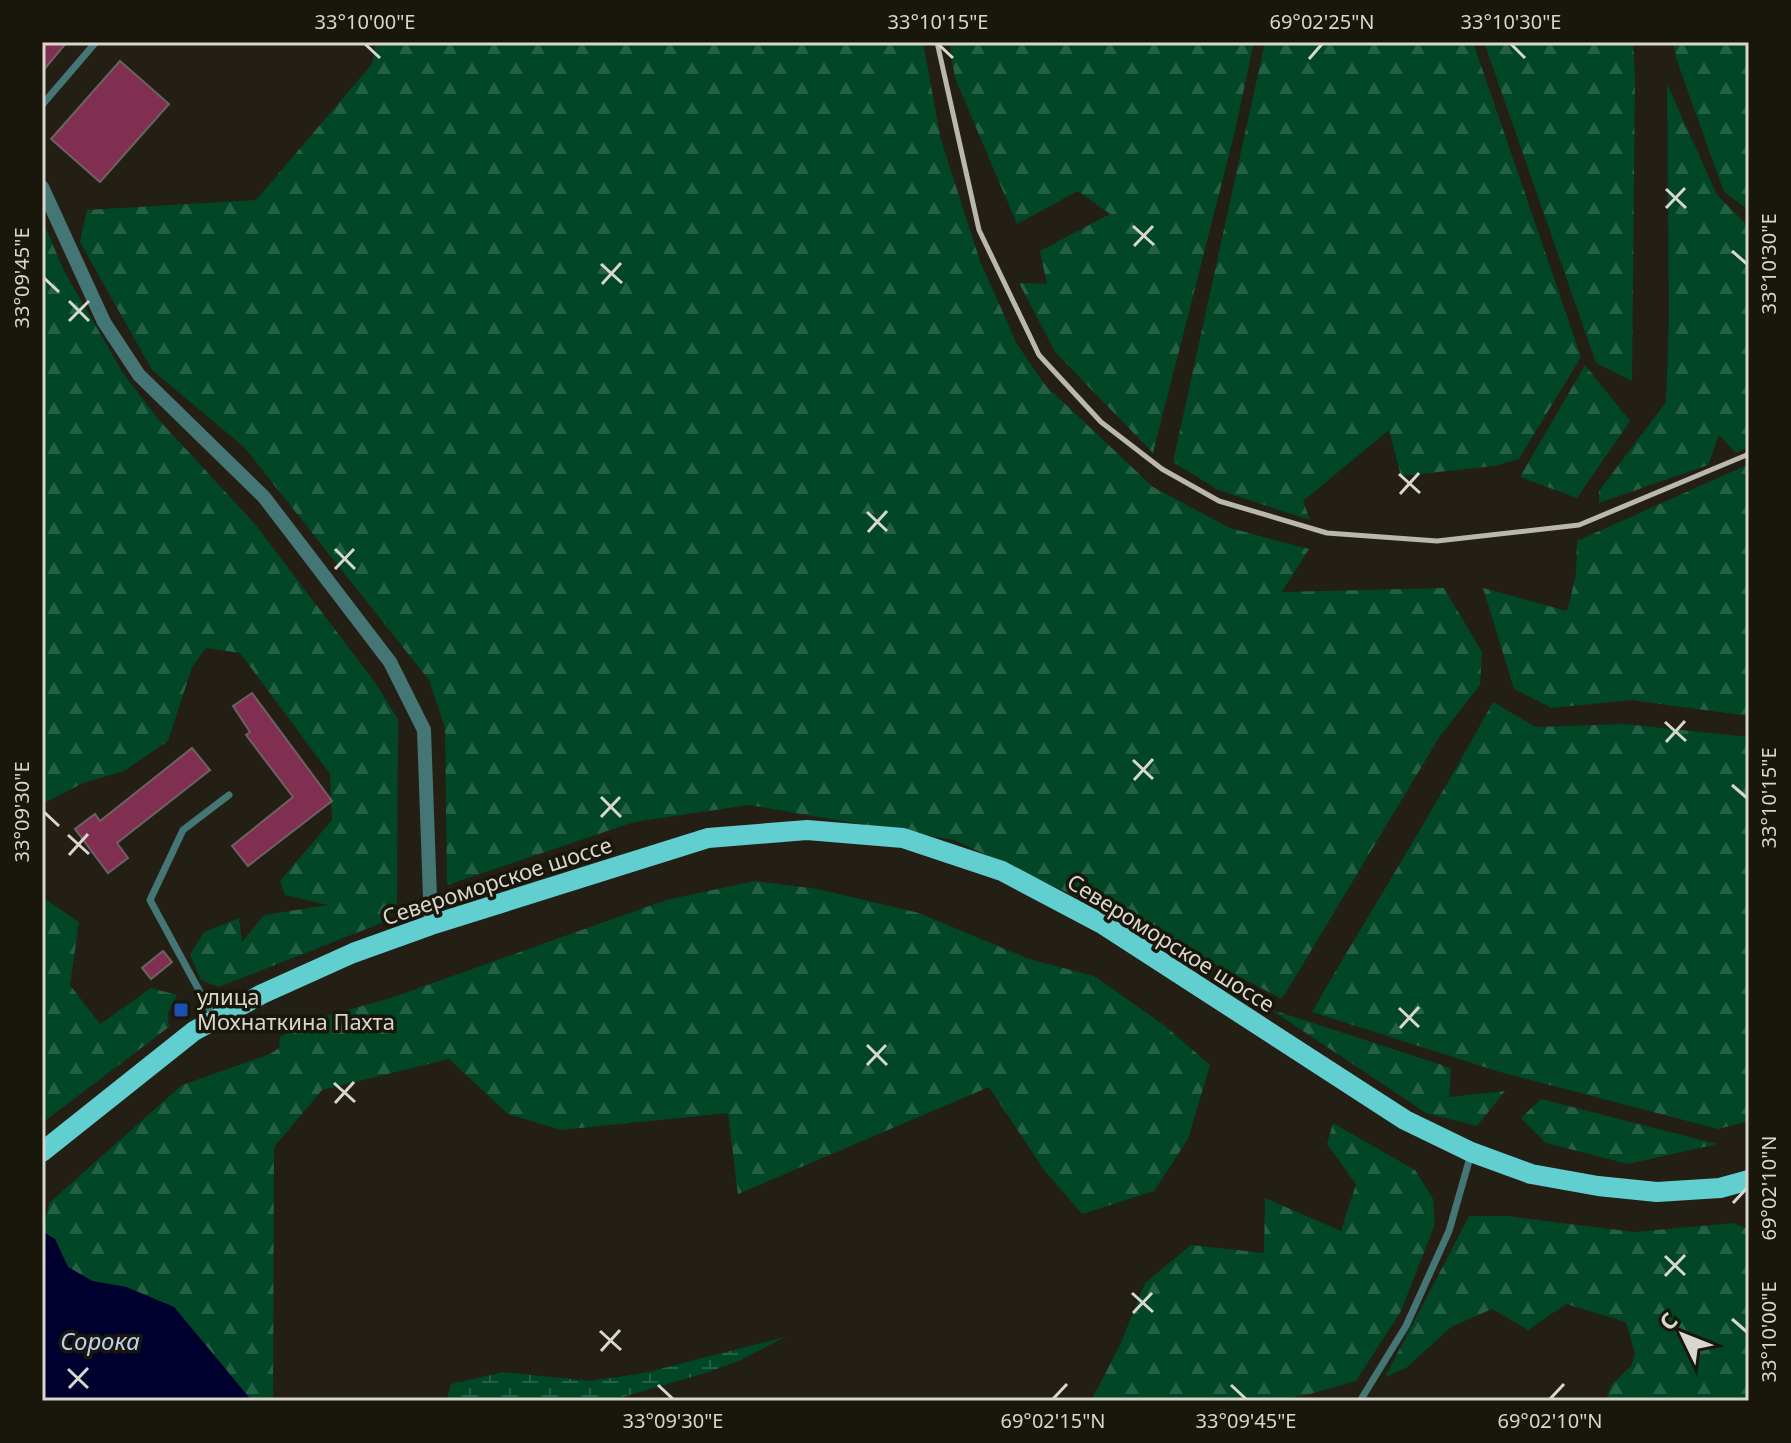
<svg xmlns="http://www.w3.org/2000/svg" width="1791" height="1443" viewBox="0 0 1791 1443" font-family="'Noto Sans',sans-serif">
	<style>
		.forest { fill: url(#forest-firs) }
		.wetland { fill: url(#wetland-marsh) }
		.water { fill: #00002e }
		.building { fill: #812f51; stroke: #6f6064; stroke-width: 2 }
		.lines { fill: none; stroke-linecap: round; stroke-linejoin: round }
		.lane { stroke: #457676; stroke-width: 7 }
		.street { stroke: #457676; stroke-width: 14 }
		.primary { stroke: #61cfd0; stroke-width: 20 }
		.rail { stroke: #bab7b0; stroke-width: 5 }
		.ticks { fill: none; stroke: #d8d6cf; stroke-width: 3 }
		.transit-dot { fill: #1a4fb4; stroke: #19160b; stroke-width: 3 }
		.labels { text-anchor: middle; stroke-width: 7; stroke-linejoin: round; paint-order: stroke }
		.street-label { font-size: 22px; fill: #d8d6cf; stroke: #19160b }
		.poi-label { font-size: 22px; fill: #d8d6cf; stroke: #19160b; text-anchor: start }
		.water-label { font-size: 24px; font-style: italic; fill: #bbd0f7; stroke: #19160b }
		.neatline { fill: none; stroke: #d8d6cf; stroke-width: 3 }
		.ticks-label { font-size: 20px; text-anchor: middle; fill: #d8d6cf }
	</style>
	<defs>
		<pattern id="forest-firs" width="22" height="20" patternUnits="userSpaceOnUse" patternTransform="scale(2)"><rect width="22" height="20" fill="#004627"/><path d="M5 1l3.5 6h-7zM16 11l3.5 6h-7z" fill="#246045"/></pattern>
		<pattern id="wetland-marsh" width="20" height="14" patternUnits="userSpaceOnUse" patternTransform="scale(2)"><rect width="20" height="14" fill="#004627"/><path d="M1 5h8M5 5V1M11 12h8M15 12V8" fill="none" stroke="#246045"/></pattern>
	</defs>
	<rect width="100%" height="100%" fill="#231f14"/>
	<path class="forest" d="M376 42H923L941 140 980 261 1017 344 1045 385 1153 487 1230 528 1309 549 1282 592 1444 588 1482 652 1480 685 1440 736 1282 999 1153 932 954 840 749 805 634 822 447 885 445 728 429 680 244 447 152 370 80 242 87 210 256 200 372 64Z
		M949 42H1254L1235 131 1153 453 1055 352 1019 283 1047 284 1040 251 1110 214 1078 191 1017 224 955 78Z
		M1265 42H1473L1581 357 1519 459 1494 466 1401 476 1389 430 1303 501 1310 520 1218 490 1173 462Z
		M1484 42H1633L1635 76 1632 381 1596 363Z
		M1673 42H1745L1749 55V210L1724 192 1676 58Z
		M1667 84 1717 195 1749 227V447L1736 453 1719 435 1708 465 1599 503V491L1666 402 1669 316Z
		M42 219 64 271 123 373 158 419 255 524 374 681 398 719 397 904 384 922 219 987 201 980 190 955 204 932 239 918 242 942 264 915 328 905 285 895 280 881 332 820 330 774 240 653 206 648 192 667 168 741 124 771 83 783 42 804Z
		M1585 365 1630 421 1577 498 1520 477Z
		M1749 464V716L1631 700 1552 708 1514 689 1483 588 1567 611 1576 575 1577 541Z
		M1493 702 1536 727 1624 724 1749 737V1121L1718 1129 1500 1072 1312 1012C1372 908 1436 807 1493 702Z
		M755 881 818 889 919 913 1029 959 1094 976 1164 1025 1210 1065 1188 1139 1154 1191 1082 1214 1044 1170 989 1087 738 1194 728 1113 561 1130 508 1114 449 1059 322 1090 274 1147 273 1401H252L174 1307 126 1287 92 1281 68 1267 55 1239 43 1232 49 1203 182 1085 270 1054 279 1048 280 1037 315 1019 391 998 666 900Z
		M42 897 79 922 70 985 100 1024 151 988 177 995 168 1013 169 1027 42 1123Z
		M1270 1009 1451 1068 1449 1097 1505 1091 1477 1126 1426 1113Z
		M1541 1099 1717 1144 1628 1164 1546 1143 1521 1118Z
		M1333 1123 1415 1170 1433 1199 1435 1224 1401 1311 1356 1381 1310 1394 1273 1401H1091L1120 1345 1145 1283 1191 1245 1264 1253 1265 1198 1341 1231 1356 1184 1327 1144Z
		M1469 1216H1507L1634 1232 1734 1223 1749 1230V1401H1599L1606 1400 1611 1385 1631 1366 1635 1354 1626 1322 1566 1304 1528 1330 1492 1309 1451 1327 1406 1368 1385 1377Z"/>
	<path class="wetland" d="M785 1337 741 1360 709 1372 609 1401H446L451 1384 504 1372 590 1381 644 1373Z"/>
	<path class="water" d="M43 1232 55 1239 68 1267 92 1281 126 1287 174 1307 252 1401H42Z"/>
	<path class="building" d="M42 42H67L42 72Z
		M120 61 169 104 100 182 51 139Z
		M252 693 332 801 248 866 232 846 293 797 246 735 250 732 233 706Z
		M192 748 210 770 117 843 128 858 108 873 75 829 95 814 100 821Z
		M163 951 172 962 151 979 142 968Z"/>
	<g class="lines">
		<path class="lane" d="M42 105 96 42
			M213 1016 150 900 183 830 229 795
			M1360 1401 1406 1326 1449 1231 1471 1154"/>
		<path class="street" d="M42 187 104 322 139 375 264 497 390 662 424 730 431 925"/>
		<path class="primary" d="M42 1152 194 1031 262 994 353 953 431 925 708 838 807 830 903 838 1002 871 1104 925 1405 1120 1471 1152 1531 1174 1598 1186 1657 1192 1720 1188 1749 1180"/>
		<path class="rail" d="M937 42 979 230 1039 355 1101 422 1162 469 1219 501 1327 533 1437 541 1579 525 1749 454"/>
	</g>
	<path class="ticks" d="M365 44 380 58M938 44 953 58M1511 44 1525 58M1309 59 1322 44M1666 189 1686 208M1666 208 1685 188M1133 226 1154 245M1134 246 1153 226M1732 251 1747 264M601 264 622 283M44 278 59 292M602 284 621 263M69 301 89 321M69 321 89 301M1399 474 1420 493M1400 494 1419 473M867 512 887 531M868 532 887 511M335 549 355 569M335 569 354 549M1665 722 1686 741M1666 742 1685 721M1133 760 1153 779M1134 780 1153 759M1732 785 1747 798M601 797 621 817M44 812 59 826M601 817 620 797M68 835 89 854M69 855 88 834M1399 1008 1419 1027M1400 1028 1419 1007M867 1045 887 1065M867 1065 886 1045M334 1083 355 1102M335 1103 354 1082M1733 1203 1747 1188M1665 1256 1685 1275M1665 1276 1685 1255M1132 1293 1153 1312M1133 1313 1152 1293M1732 1319 1747 1332M600 1331 621 1350M601 1351 620 1330M68 1369 88 1388M658 1385 673 1399M1231 1385 1246 1399M69 1388 88 1368M1053 1399 1067 1384M1550 1399 1564 1384"/>
	<rect class="transit-dot" x="173" y="1002" width="16" height="16" rx="4"/>
	<g class="labels">
		<g class="street-label">
			<text transform="translate(497 881) rotate(-18)" y="8">Североморское шоссе</text>
			<text transform="translate(1171 943) rotate(32)" y="8">Североморское шоссе</text>
		</g>
		<g class="poi-label">
			<text x="197" y="1005">улица<tspan x="197" dy="25">Мохнаткина Пахта</tspan></text>
		</g>
		<g class="water-label">
			<text x="100" y="1350">Сорока</text>
		</g>
	</g>
	<rect width="1791" height="1443" fill="none" stroke="#19160b" stroke-width="88"/>
	<g transform="translate(1683 1335) rotate(313)" stroke="#19160b" stroke-width="6" paint-order="stroke">
	<path d="M0-6L14 30L0 20L-14 30Z" fill="#d8d6cf"/>
	<text y="-12" font-size="22" font-weight="bold" text-anchor="middle" fill="#d8d6cf">С</text>
	</g>
	<rect x="44" y="44" width="1703" height="1355" class="neatline"/>
	<g class="ticks-label">
		<text x="365" y="29">33°10'00"E</text>
		<text x="938" y="29">33°10'15"E</text>
		<text x="1322" y="29">69°02'25"N</text>
		<text x="1511" y="29">33°10'30"E</text>
		<text transform="translate(1769 264) rotate(-90)" y="7">33°10'30"E</text>
		<text transform="translate(22 278) rotate(-90)" y="7">33°09'45"E</text>
		<text transform="translate(1769 798) rotate(-90)" y="7">33°10'15"E</text>
		<text transform="translate(22 812) rotate(-90)" y="7">33°09'30"E</text>
		<text transform="translate(1769 1188) rotate(-90)" y="7">69°02'10"N</text>
		<text transform="translate(1769 1332) rotate(-90)" y="7">33°10'00"E</text>
		<text x="673" y="1428">33°09'30"E</text>
		<text x="1053" y="1428">69°02'15"N</text>
		<text x="1246" y="1428">33°09'45"E</text>
		<text x="1550" y="1428">69°02'10"N</text>
	</g>
</svg>
